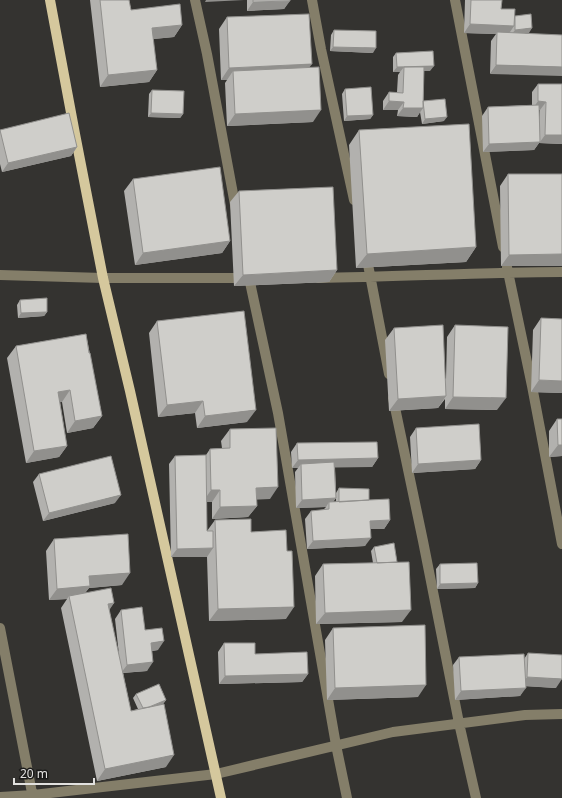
<svg xmlns="http://www.w3.org/2000/svg" width="562" height="798" viewBox="0 0 562 798" font-family="'Noto Sans',sans-serif">
	<style>
		.lines { fill: none; stroke-linecap: round; stroke-linejoin: round }
		.minor { stroke: #847e69; stroke-width: 10 }
		.major { stroke: #d5c89d; stroke-width: 10 }
		.wall { fill: #b2b1ae; fill-rule: evenodd }
		.shaded-wall { fill: #91908d }
		.building { fill: #cfceca; stroke: #91908d }
	</style>
	<rect width="100%" height="100%" fill="#343330"/>
	<g class="lines">
		<path class="minor" d="M195 0 207 54 236 210
			M312 0 321 49 354 200
			M455 0 503 247
			M366 254 389 374
			M507 267 532 386 562 544
			M248 273 278 413 336 745 347 798
			M0 275 103 278H246
			M318 278C399 277 481 272 562 272
			M393 398 423 541 459 723 476 798
			M0 628 33 798
			M0 797 33 795 216 774 393 732 525 715 562 714"/>
		<path class="major" d="M50 0 75 134 103 278 130 391 221 798"/>
	</g>
	<path class="wall" d="M90 0H129L131 10 182 25 174 37 153 39 157 70 149 82 100 87Z
		M247 0H290L284 9 247 11Z
		M465 0H502L501 9 515 16 529 33H525L490 74 491 41 496 34 464 33Z
		M227 17 309 68 313 122 227 126 225 83 227 80H221L219 29Z
		M334 30 373 53 330 51 331 35Z
		M396 53 430 71H424L423 101 444 121 422 124 420 112 417 117 397 116 398 110H383V101L389 92H397L398 75 400 72H393V57Z
		M538 84H562V144L539 143 534 150 483 152 482 116 488 107 532 105V92ZM539 110H540V124Z
		M345 89 373 115 370 119 344 121 342 94Z
		M152 90 183 114 180 118 148 117 149 94Z
		M0 130 77 147 71 156 2 172 0 164Z
		M359 130 476 247 466 262 356 268 349 145Z
		M508 174H562V266H501L500 186Z
		M133 179 230 241 222 253 135 265 124 191Z
		M239 191 337 270 329 282 234 286 230 202Z
		M20 300 47 312 44 316 18 318 17 305Z
		M541 318 562 319V393L531 392 533 330Z
		M157 321 247 422 197 428 195 413 158 417 149 333Z
		M455 325 497 410 445 409V399L438 408 389 411 385 340 394 328 446 379 447 337Z
		M86 334 102 416 93 428 67 433 62 402H60L67 446 59 457 26 463 7 358 16 346Z
		M557 419 562 456 549 457V431Z
		M416 428 481 460 475 469 412 473 410 437Z
		M230 429 270 499H256L257 506 248 517 212 519V502H207V531L215 520 251 532 286 619 209 621 207 557H171L169 464 175 456 206 455 210 449 222 448 221 441Z
		M297 443 378 458 372 467H335L336 493 339 488 369 500 390 520 384 529H371L365 546 307 549 305 519 311 511 323 510 326 507 296 508 295 472 298 468H292L291 452ZM336 498V502H333Z
		M39 474 115 503 43 521 33 482Z
		M54 539 122 585 89 588 85 593 114 603 109 609 119 655 115 619 121 610 145 630 158 650 152 651 147 671 123 673 131 711 138 709 133 698 136 694 166 700 163 704 166 767 97 781 61 608 67 599 49 600 46 551Z
		M374 547 402 622 316 624 315 576 323 564 373 563 371 551Z
		M440 564 478 583 475 588 437 589 436 569Z
		M333 628 418 697 327 700 325 640Z
		M224 643 255 654 308 674 302 682 219 684 218 652Z
		M528 653 556 688 526 686 520 696 455 700 453 665 459 657 524 659Z"/>
	<path class="shaded-wall" d="M206 0H244L205 2Z
		M290 1 284 9 247 11 253 2Z
		M470 24 514 26 508 35 497 32 496 34 464 33Z
		M182 25 174 37 144 40 152 28Z
		M532 28 529 33 511 35 515 30Z
		M333 47 376 48 373 53 330 51Z
		M312 64 303 76 233 71 227 80H221L229 68Z
		M496 65 562 67V76L490 74Z
		M434 66 430 71H404V67Z
		M397 67H404L400 72H393Z
		M157 70 149 82 100 87 108 75Z
		M389 101 404 102 398 110H383Z
		M538 101 546 102 540 110H532Z
		M403 108H423L417 117 397 116Z
		M321 110 313 122 227 126 235 114Z
		M151 113 183 114 180 118 148 117Z
		M373 115 370 119 344 121 347 116Z
		M447 117 444 121 422 124 425 119Z
		M545 135H562V144L539 143 534 150 483 152 489 144 540 142Z
		M77 147 71 156 2 172 8 163Z
		M230 241 222 253 135 265 143 253Z
		M476 247 466 262 356 268 367 254Z
		M562 254V266H501L509 255Z
		M337 270 329 282 234 286 243 275Z
		M47 312 44 316 18 318 21 313Z
		M539 380 562 381V393L531 392Z
		M70 390 62 402 49 404 58 392Z
		M446 396 438 408 389 411 398 399Z
		M453 397 506 398 497 410 445 409Z
		M203 401 195 413 158 417 167 405Z
		M256 410 247 422 197 428 205 416Z
		M102 416 93 428 67 433 75 421Z
		M558 445H562V456L549 457Z
		M67 446 59 457 26 463 34 451Z
		M378 458 372 467 301 468V464L298 468H292L298 460Z
		M481 460 475 469 412 473 418 464Z
		M278 487 270 499 248 500 256 488Z
		M211 490H220L212 502H203Z
		M121 495 115 503 43 521 49 513Z
		M336 498 330 506 329 502 326 507 296 508 302 500Z
		M257 506 248 517 212 519 220 507Z
		M390 520 384 529H364L370 521Z
		M371 538 365 546 307 549 313 541Z
		M213 548 207 557H171L177 549Z
		M130 573 122 585 89 588 81 598 69 596 67 599 49 600 57 589 89 576Z
		M478 583 475 588 437 589 440 584Z
		M114 603 106 615 108 604Z
		M294 607 286 619 209 621 218 609Z
		M411 610 402 622 316 624 325 613Z
		M164 641 158 650 145 652 151 643Z
		M153 662 147 671 121 673 127 665Z
		M308 674 302 682 219 684 225 676Z
		M527 677 562 679 556 688 521 686Z
		M426 685 418 697 327 700 335 688Z
		M526 688 520 696 455 700 461 691Z
		M166 700 163 704 143 710Z
		M174 755 166 767 97 781 105 769Z"/>
	<path class="building" d="M100 0H129L131 10 180 4 182 25 152 28 157 70 108 75Z
		M253 0H290V1L253 2Z
		M471 0H502L501 9H515L514 26 470 24Z
		M309 14 312 64 229 68 227 17Z
		M531 14 532 28 515 30V16Z
		M334 30 376 31V48L333 47Z
		M497 32 562 35V67L496 65Z
		M433 51 434 66 397 67 396 53Z
		M319 67 321 110 235 114 233 71Z
		M404 67H424L423 108H403L404 102 389 101V92L403 93Z
		M538 84H562V135H545L546 102 538 101Z
		M371 87 373 115 347 116 345 89Z
		M152 90 184 91 183 114 151 113Z
		M445 99 447 117 425 119 423 101Z
		M539 105 540 142 489 144 488 107Z
		M69 113 77 147 8 163 0 130Z
		M469 124 476 247 367 254 359 130Z
		M220 167 230 241 143 253 133 179Z
		M508 174H562V254L509 255Z
		M333 187 337 270 243 275 239 191Z
		M47 298V312L21 313 20 300Z
		M244 311 256 410 205 416 203 401 167 405 157 321Z
		M541 318 562 319V381L539 380Z
		M443 325 446 396 398 399 394 328Z
		M455 325 508 327 506 398 453 397Z
		M86 334 89 353H90L102 416 75 421 70 390 58 392 67 446 34 451 16 346Z
		M557 419H562V445H558Z
		M479 424 481 460 418 464 416 428Z
		M276 428 278 487 256 488 257 506 220 507V490H211L210 449 230 448V429Z
		M377 442 378 458 298 460 297 443Z
		M206 455 207 531H213V548L177 549 175 456Z
		M111 456 121 495 49 513 39 474Z
		M334 462 336 498 302 500 301 464Z
		M339 488 369 489V500L339 502Z
		M389 499 390 520 370 521 371 538 313 541 311 511 329 509V502Z
		M251 519V532L286 530 287 551H292L294 607 218 609 215 520Z
		M128 534 130 573 89 576 90 586 57 589 54 539Z
		M394 543 397 562 377 563 374 547Z
		M409 562 411 610 325 613 323 564Z
		M477 563 478 583 440 584V564Z
		M111 588 114 603 108 604 131 711 164 704 174 755 105 769 69 596Z
		M142 607 145 630 162 628 164 641 151 643 153 662 127 665 121 610Z
		M425 625 426 685 335 688 333 628Z
		M224 643H255V654L307 652 308 674 225 676Z
		M528 653 562 655V679L527 677Z
		M524 654 526 688 461 691 459 657Z
		M159 684 166 700 149 707 143 708 136 694Z"/>
	<path d="M14 778v6h80v-6" fill="none" stroke="#e2e1df" stroke-width="2"/>
	<text x="20" y="778" font-size="12" fill="#e2e1df" stroke="#1b1b1a" stroke-width="3" paint-order="stroke">20 m</text>
</svg>
